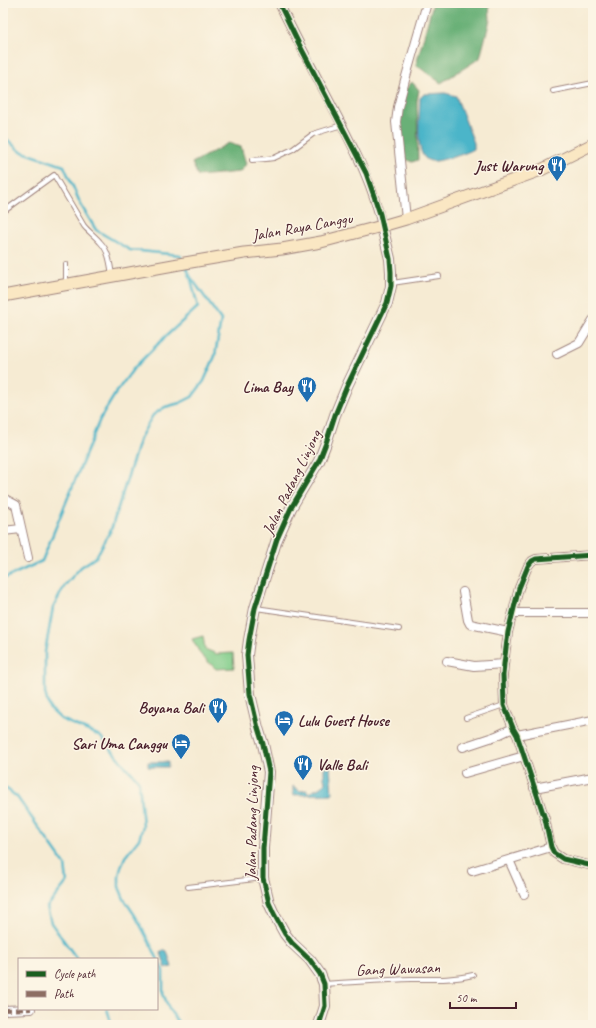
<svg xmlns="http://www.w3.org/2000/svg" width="596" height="1028" viewBox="0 0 596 1028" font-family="Caveat,sans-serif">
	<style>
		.green { fill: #82cd8b; stroke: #66765b }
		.forest { fill: #69b077; stroke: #5a6851 }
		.water { fill: #4cb5c9; stroke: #4b6a7a }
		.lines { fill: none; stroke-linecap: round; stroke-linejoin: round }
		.stream { stroke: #4cb5c9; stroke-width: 2.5 }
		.service-casing { stroke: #a0857f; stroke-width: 6 }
		.minor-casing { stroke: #a0857f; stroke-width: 10 }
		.tertiary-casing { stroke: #a0857f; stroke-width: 12 }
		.secondary-casing { stroke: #a0857f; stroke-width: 13 }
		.service { stroke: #fff; stroke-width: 4 }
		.minor { stroke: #fff; stroke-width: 8 }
		.tertiary { stroke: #fff; stroke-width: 10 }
		.secondary { stroke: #fae7c3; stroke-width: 11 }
		.quiet { stroke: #8d6e63; stroke-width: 4; stroke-dasharray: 8 4; stroke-linecap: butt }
		.cycleway-casing { stroke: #fcf5e5; stroke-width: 8 }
		.cycleway { stroke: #1b5e20; stroke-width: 5 }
		.labels { text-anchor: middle; stroke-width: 3; stroke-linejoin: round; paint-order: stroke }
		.poi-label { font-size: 16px; font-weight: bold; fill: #4a1f2b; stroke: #fcf5e5; text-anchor: end }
		.street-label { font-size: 16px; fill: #4a1f2b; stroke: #fcf5e5 }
	</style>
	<rect width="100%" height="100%" fill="#fcf5e5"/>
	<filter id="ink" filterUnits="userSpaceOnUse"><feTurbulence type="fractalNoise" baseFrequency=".025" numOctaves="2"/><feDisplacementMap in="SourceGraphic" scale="8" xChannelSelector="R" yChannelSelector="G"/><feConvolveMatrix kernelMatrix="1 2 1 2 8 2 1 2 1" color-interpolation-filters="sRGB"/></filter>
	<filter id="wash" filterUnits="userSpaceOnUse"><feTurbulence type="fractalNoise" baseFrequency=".012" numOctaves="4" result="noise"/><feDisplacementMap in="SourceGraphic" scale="16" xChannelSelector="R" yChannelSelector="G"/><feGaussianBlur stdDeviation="0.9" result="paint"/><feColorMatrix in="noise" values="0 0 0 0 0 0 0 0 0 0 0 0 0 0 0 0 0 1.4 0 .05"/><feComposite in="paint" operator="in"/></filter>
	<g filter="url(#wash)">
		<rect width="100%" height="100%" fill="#f6ebd3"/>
		<path class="green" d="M203 636 205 649 217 654 233 653 234 668 216 669 201 655 192 639Z"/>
		<path class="forest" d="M433 3H489L490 20 480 58 441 83 416 65Z
			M412 82 419 90 417 101 418 160 412 162 405 159 401 137 400 112 406 89Z
			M229 143 241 147 246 164 240 172 198 176 192 163Z"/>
		<path class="water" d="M445 93 456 96 474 143V149C464 154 455 157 445 159 438 161 430 163 425 158 415 149 420 111 420 98L424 94Z
			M148 762H168V767H148Z
			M330 767 332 794 293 795V786L300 791 307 790 308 793 319 788 326 783 324 779V768Z
			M163 950H165L167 951 172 967 166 968 161 953Z"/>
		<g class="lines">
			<path class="stream" d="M3 136 20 151 64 166 81 205 96 230 130 250 180 255 182 260
				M3 579 42 561 100 419 117 391 134 368 165 337 198 307 190 276 186 266
				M3 786 17 797 65 865 67 882 47 907 51 923 77 959
				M107 1009 112 1025
				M180 1025 169 1009 163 993V971L153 949 136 917 124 899 119 887V876L121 867 125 857 139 839 143 826 139 782 133 774 125 766 100 736 61 719 49 708 45 693V652L53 608 65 585 81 567 96 557 111 530 140 438 153 415 165 407 180 403 192 397 204 381 215 356 221 320 190 276"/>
		</g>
	</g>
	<g filter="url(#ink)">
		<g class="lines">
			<g class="service-casing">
				<path id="service" d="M553 91 593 83
					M252 160 266 159 274 158 293 149 313 134 342 125
					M3 212 54 175 84 226C89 232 95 236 100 242 109 251 110 263 112 275
					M66 264V283
					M392 283 439 276
					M256 608 399 629
					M466 718 504 705
					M188 887 263 878
					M324 984C353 982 382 980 411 979 432 979 453 980 473 975"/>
			</g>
			<g class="minor-casing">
				<path id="minor" d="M279 3C296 38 314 72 332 106 352 145 373 183 382 226
					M406 219 396 122 398 107 405 80 427 3
					M557 354 579 343 593 320
					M3 498 16 505 28 558
					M3 531 21 529
					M593 555 536 559 532 561 528 566 519 588 508 632 504 664 503 675 504 705 513 728 517 735 545 819 551 847 554 853 563 859 593 866
					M463 592 468 620 470 624 508 632
					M513 613H593
					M447 661 474 666 504 664
					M517 735 593 720
					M463 747 496 736 513 728
					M465 773 524 756
					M534 788 593 777
					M509 860 524 894
					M472 871 551 847
					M3 1010 31 1009"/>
			</g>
			<g class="tertiary-casing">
				<path id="tertiary" d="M319 1025 325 1006 324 984 320 974 310 960 292 943 285 934 274 914 269 903 263 878V848L269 772 263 744 258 728 250 694 247 655 249 640 255 608 277 539 291 508 319 461 326 443 335 415 347 386 387 303 391 286V272L390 259 382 226"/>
			</g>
			<g class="secondary-casing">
				<path id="secondary" d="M3 296 179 264 244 253 282 249 321 242 382 226 406 219 541 170 593 144"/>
			</g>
			<use href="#service" class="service"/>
			<use href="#minor" class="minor"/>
			<use href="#tertiary" class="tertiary"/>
			<use href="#secondary" class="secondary"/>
			<path class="quiet" d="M3 1010 31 1009"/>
			<g class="cycleway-casing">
				<path id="cycleway" d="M279 3 300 46 366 173 374 196 380 214 390 259 391 272V286L387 303 347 386 335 415 326 443 319 461 291 508 277 539 255 608 249 640 247 655 250 694 258 728 263 744 269 772 263 848V878L269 903 274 914 285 934 292 943 310 960 320 974 324 984 325 1006 319 1025
					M593 555 536 559 532 561 528 566 519 588 508 632 504 664 503 675 504 705 513 728 517 735 545 819 551 847 554 853 563 859 593 866"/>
			</g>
			<use href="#cycleway" class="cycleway"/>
		</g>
	</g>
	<defs>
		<g id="restaurant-pin" transform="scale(1)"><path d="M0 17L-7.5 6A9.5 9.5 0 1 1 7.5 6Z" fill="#1f6fb2" stroke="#fcf5e5"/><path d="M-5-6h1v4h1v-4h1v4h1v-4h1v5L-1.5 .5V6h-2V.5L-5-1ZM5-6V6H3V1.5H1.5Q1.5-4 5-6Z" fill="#fff"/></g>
		<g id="hotel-pin" transform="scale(1)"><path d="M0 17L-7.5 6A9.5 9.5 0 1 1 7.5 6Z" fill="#1f6fb2" stroke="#fcf5e5"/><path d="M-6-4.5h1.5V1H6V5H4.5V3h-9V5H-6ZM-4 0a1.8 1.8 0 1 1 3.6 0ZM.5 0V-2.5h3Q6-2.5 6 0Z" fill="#fff"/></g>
	</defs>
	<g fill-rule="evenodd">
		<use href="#restaurant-pin" x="557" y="165"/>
		<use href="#restaurant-pin" x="307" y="386"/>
		<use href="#restaurant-pin" x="218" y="707"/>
		<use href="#hotel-pin" x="284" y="720"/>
		<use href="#hotel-pin" x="181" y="743"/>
		<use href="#restaurant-pin" x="303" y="764"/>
	</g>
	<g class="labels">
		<g class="poi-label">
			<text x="543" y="171">Just Warung</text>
			<text x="293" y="392">Lima Bay</text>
			<text x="204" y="713">Boyana Bali</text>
			<text x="298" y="726" text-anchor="start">Lulu Guest House</text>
			<text x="167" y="749">Sari Uma Canggu</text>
			<text x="317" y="770" text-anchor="start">Valle Bali</text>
		</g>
		<g class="street-label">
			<text transform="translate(302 226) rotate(-10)" y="6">Jalan Raya Canggu</text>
			<text transform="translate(291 482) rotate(-64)" y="6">Jalan Padang Linjong</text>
			<text transform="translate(251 823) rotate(-89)" y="6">Jalan Padang Linjong</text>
			<text transform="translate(398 968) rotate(-2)" y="6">Gang Wawasan</text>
		</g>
	</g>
	<rect width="596" height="1028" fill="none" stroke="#fcf5e5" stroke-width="16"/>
	<rect x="18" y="958" width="140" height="52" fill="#fcf5e5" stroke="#b59f9b"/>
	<rect x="26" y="971" width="20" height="6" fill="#1b5e20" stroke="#b59f9b"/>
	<text x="54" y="978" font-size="12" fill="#4a1f2b">Cycle path</text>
	<rect x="26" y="991" width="20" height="6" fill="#8d6e63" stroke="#b59f9b"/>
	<text x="54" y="998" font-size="12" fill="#4a1f2b">Path</text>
	<path d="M450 1002v6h66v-6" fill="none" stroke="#4a1f2b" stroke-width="2"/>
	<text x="456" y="1002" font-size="12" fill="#4a1f2b" stroke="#fcf5e5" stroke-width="3" paint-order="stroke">50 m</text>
</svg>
